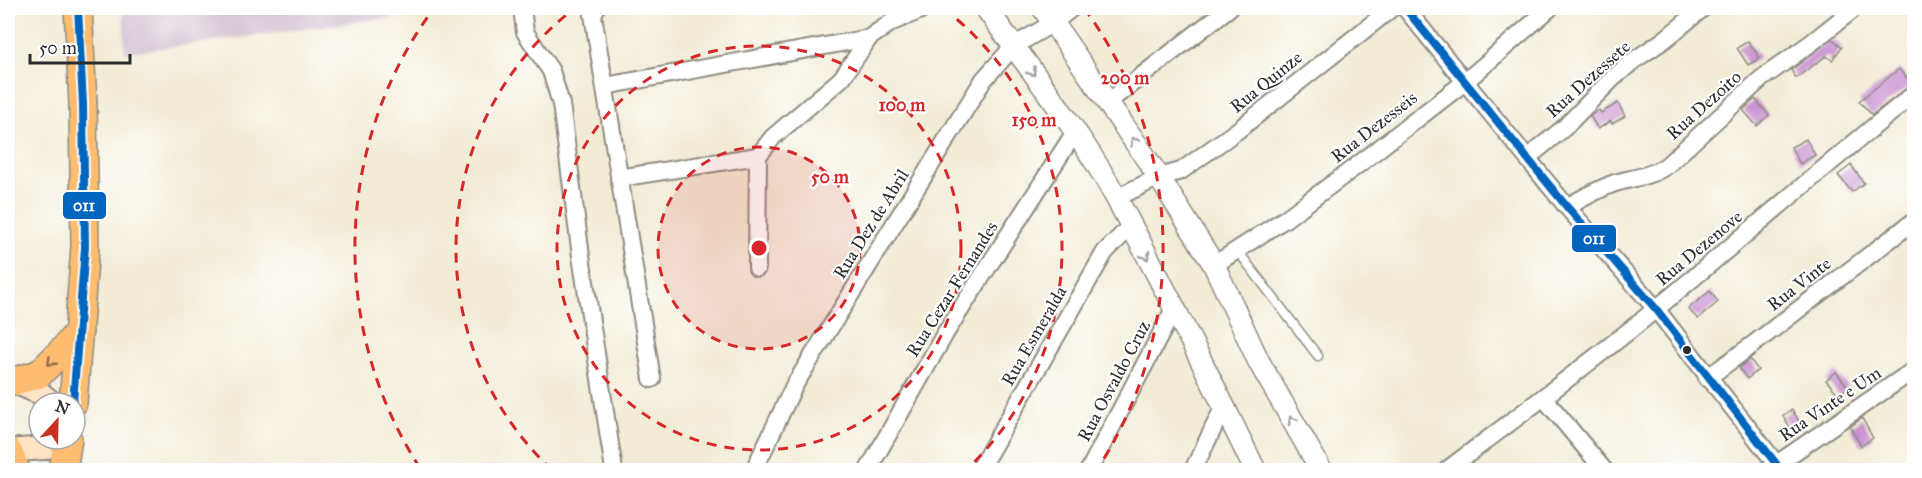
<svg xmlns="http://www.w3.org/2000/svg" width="1922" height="478" viewBox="0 0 1922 478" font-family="'IM FELL Great Primer',serif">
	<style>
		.industrial { fill: #cfbdce }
		.building { fill: #ca93d2 }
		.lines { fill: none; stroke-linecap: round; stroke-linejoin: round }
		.service-casing { stroke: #8e8b80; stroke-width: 11 }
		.minor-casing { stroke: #8e8b80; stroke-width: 20 }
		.tertiary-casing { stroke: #8e8b80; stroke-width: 24 }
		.secondary-casing { stroke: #8e8b80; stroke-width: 26 }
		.trunk-casing { stroke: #8e8b80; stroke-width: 30 }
		.service { stroke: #fff; stroke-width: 8 }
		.minor { stroke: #fff; stroke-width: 16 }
		.tertiary { stroke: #fff; stroke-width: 21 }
		.secondary { stroke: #ffe4c6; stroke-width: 22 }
		.trunk { stroke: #febc70; stroke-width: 27 }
		.bus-1-casing { stroke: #fff; stroke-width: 12 }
		.bus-1 { stroke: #0065bd; stroke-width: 8 }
		.oneway { stroke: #a0a0a0 }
		.oneway2 { stroke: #8a6c4a }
		.ring { fill: none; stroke: #d62828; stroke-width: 3; stroke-dasharray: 10 8 }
		.bus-dot { fill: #2b2b2b; stroke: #fff; stroke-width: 2 }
		.labels { text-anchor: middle; stroke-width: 4.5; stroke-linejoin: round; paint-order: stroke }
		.street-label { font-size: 18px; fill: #2b2b2b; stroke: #fff }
		.centre { fill: #d62828; stroke: #fff; stroke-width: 3 }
		.ring-label { font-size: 18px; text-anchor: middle; font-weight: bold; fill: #d62828; stroke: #fff; stroke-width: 4.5; stroke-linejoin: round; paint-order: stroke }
		.line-badge { stroke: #fff; stroke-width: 2 }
		.badge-label { font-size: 16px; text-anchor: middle; font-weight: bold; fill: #fff }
	</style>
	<rect width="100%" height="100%" fill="#fff"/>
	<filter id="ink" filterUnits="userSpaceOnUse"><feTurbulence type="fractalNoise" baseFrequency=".0167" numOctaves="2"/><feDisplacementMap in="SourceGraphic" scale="12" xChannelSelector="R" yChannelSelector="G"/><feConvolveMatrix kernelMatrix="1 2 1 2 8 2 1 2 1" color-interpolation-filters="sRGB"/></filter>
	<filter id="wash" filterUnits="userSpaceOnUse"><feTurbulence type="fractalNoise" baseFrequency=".008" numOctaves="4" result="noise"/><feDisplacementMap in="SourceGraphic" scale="24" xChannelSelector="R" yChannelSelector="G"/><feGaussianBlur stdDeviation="1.35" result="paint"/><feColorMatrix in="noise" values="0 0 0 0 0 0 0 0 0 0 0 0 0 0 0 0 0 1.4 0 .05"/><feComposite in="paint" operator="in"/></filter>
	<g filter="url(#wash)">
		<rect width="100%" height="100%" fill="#f2ebd5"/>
		<path class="industrial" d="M123 8H432V12L125 53Z"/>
		<g id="blocks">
			<path class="building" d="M1832 39 1842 47 1832 60 1826 56 1796 78 1791 70Z
				M1748 41 1760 58 1748 65 1737 48Z
				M1899 69 1912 84 1872 115 1859 101Z
				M1755 99 1769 115 1757 126 1743 110Z
				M1618 103 1625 116 1612 124 1611 121 1598 129 1590 116 1599 110 1601 113Z
				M1806 139 1815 155 1800 164 1791 147Z
				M1851 165 1864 183 1852 192 1838 175Z
				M1710 291 1718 302 1698 319 1688 309Z
				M1750 359 1758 370 1747 379 1739 368Z
				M1836 372 1848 387 1839 395 1826 380Z
				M1792 410 1803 427 1794 433 1783 416Z
				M1862 418 1873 438 1861 446 1850 427Z"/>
		</g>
	</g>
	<g filter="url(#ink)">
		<use href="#blocks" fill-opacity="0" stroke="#8e8b80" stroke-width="1.5"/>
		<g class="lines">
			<g class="service-casing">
				<path id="service" d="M1237 250 1318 356"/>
			</g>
			<g class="minor-casing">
				<path id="minor" d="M522 8 525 32 551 71 561 104 581 256 614 470
					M596 8 593 15 652 379
					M1405 8 1567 207 1656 309 1781 470
					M605 86 869 38
					M1108 102 1229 8
					M1527 158 1564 128 1612 79 1633 61 1664 40 1703 8
					M619 178 758 156
					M1116 198 1159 177 1181 171 1238 130 1392 8
					M1567 207C1583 198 1598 189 1615 183 1633 178 1651 176 1666 166L1761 79 1811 43 1855 8
					M1214 265 1285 219 1359 164 1466 81 1550 8
					M757 268 758 156 773 137 842 78 869 38 892 22 926 8
					M1707 378 1755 343 1914 221
					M1544 398 1604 470
					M754 470 794 386 984 79 1014 46 1053 23 1072 8
					M868 470 946 332 1075 132
					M979 470 1105 252 1130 227
					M1089 470 1174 309
					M1193 470 1224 406
					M1447 470C1517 417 1588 365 1656 309 1742 238 1827 164 1914 94
					M1768 470 1914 370"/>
			</g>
			<g class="tertiary-casing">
				<path id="tertiary" d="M986 8C1030 70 1080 131 1117 199 1165 288 1211 379 1255 470
					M1043 8 1159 177 1214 265 1259 362 1321 470"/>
			</g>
			<g class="secondary-casing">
				<path id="secondary" d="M8 379 40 393 52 403
					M8 451 44 448 68 439"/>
			</g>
			<g class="trunk-casing">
				<path id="trunk" d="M15 381 39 374 64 349 79 331
					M73 403 85 247 83 104 78 8
					M8 451 16 470
					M63 470 68 439"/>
			</g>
			<use href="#service" class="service"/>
			<use href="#minor" class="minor"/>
			<use href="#tertiary" class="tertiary"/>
			<use href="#secondary" class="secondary"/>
			<use href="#trunk" class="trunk"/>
			<g class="bus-1-casing">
				<path id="bus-1" d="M1405 8 1567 207 1656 309 1781 470
					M73 403 85 247 83 104 78 8"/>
			</g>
			<use href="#bus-1" class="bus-1"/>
		</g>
		<defs><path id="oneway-chevron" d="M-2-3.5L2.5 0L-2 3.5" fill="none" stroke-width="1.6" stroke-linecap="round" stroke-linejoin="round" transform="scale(1.5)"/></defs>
		<g class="oneway">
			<use href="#oneway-chevron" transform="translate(1032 72) rotate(54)"/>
			<use href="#oneway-chevron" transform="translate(1134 141) rotate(-124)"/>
			<use href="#oneway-chevron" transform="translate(1146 256) rotate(62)"/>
			<use href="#oneway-chevron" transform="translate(1292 420) rotate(-120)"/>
		</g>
		<use class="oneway2" href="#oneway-chevron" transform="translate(51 362) rotate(136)"/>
	</g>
	<circle cx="759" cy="248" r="101" fill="#d62828" fill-opacity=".12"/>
	<g class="ring">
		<circle cx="759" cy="248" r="101"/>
		<circle cx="759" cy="248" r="202"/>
		<path d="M552 470A303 303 0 0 1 575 8M943 8A303 303 0 0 1 966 470"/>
		<path d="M420 468A404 404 0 0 1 434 8M1084 8A404 404 0 0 1 1098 468"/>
	</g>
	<circle class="bus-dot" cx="1687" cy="350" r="5"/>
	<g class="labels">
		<g class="street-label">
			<text transform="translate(1588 79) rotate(-42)" y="6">Rua Dezessete</text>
			<text transform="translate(1266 82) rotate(-39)" y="6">Rua Quinze</text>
			<text transform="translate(1704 105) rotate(-42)" y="6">Rua Dezoito</text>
			<text transform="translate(1374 127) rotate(-38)" y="6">Rua Dezesseis</text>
			<text transform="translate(871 224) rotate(-58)" y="6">Rua Dez de Abril</text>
			<text transform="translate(1699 248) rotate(-40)" y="6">Rua Dezenove</text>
			<text transform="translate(1799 284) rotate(-38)" y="6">Rua Vinte</text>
			<text transform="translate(952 289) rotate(-58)" y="6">Rua Cezar Fernandes</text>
			<text transform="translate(1034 336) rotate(-60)" y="6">Rua Esmeralda</text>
			<text transform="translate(1114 381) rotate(-62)" y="6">Rua Osvaldo Cruz</text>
			<text transform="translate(1830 404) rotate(-34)" y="6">Rua Vinte e Um</text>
		</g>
	</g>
	<circle cx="759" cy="248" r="9" class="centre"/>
	<g class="ring-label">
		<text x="1125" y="84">200 m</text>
		<text x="902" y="111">100 m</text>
		<text x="1034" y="126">150 m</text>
		<text x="830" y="183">50 m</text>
	</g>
	<g class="line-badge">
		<rect x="62" y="191" width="45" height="29" rx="6" fill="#0065bd"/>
		<rect x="1571" y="224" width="46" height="29" rx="6" fill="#0065bd"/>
	</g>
	<g class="badge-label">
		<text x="84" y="211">011</text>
		<text x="1594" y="244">011</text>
	</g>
	<rect width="1922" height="478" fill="none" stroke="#fff" stroke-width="30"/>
	<g transform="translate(57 421) rotate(22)"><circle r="28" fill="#ffffff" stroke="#aaaaaa" stroke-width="1.5"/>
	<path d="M0-4.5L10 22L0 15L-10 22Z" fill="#c8321e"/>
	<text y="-9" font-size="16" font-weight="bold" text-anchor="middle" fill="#2b2b2b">N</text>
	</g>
	<path d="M30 54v9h100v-9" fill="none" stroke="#2b2b2b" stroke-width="3"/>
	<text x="39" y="54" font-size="18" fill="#2b2b2b" stroke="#ffffff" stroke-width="4.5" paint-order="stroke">50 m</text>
</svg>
